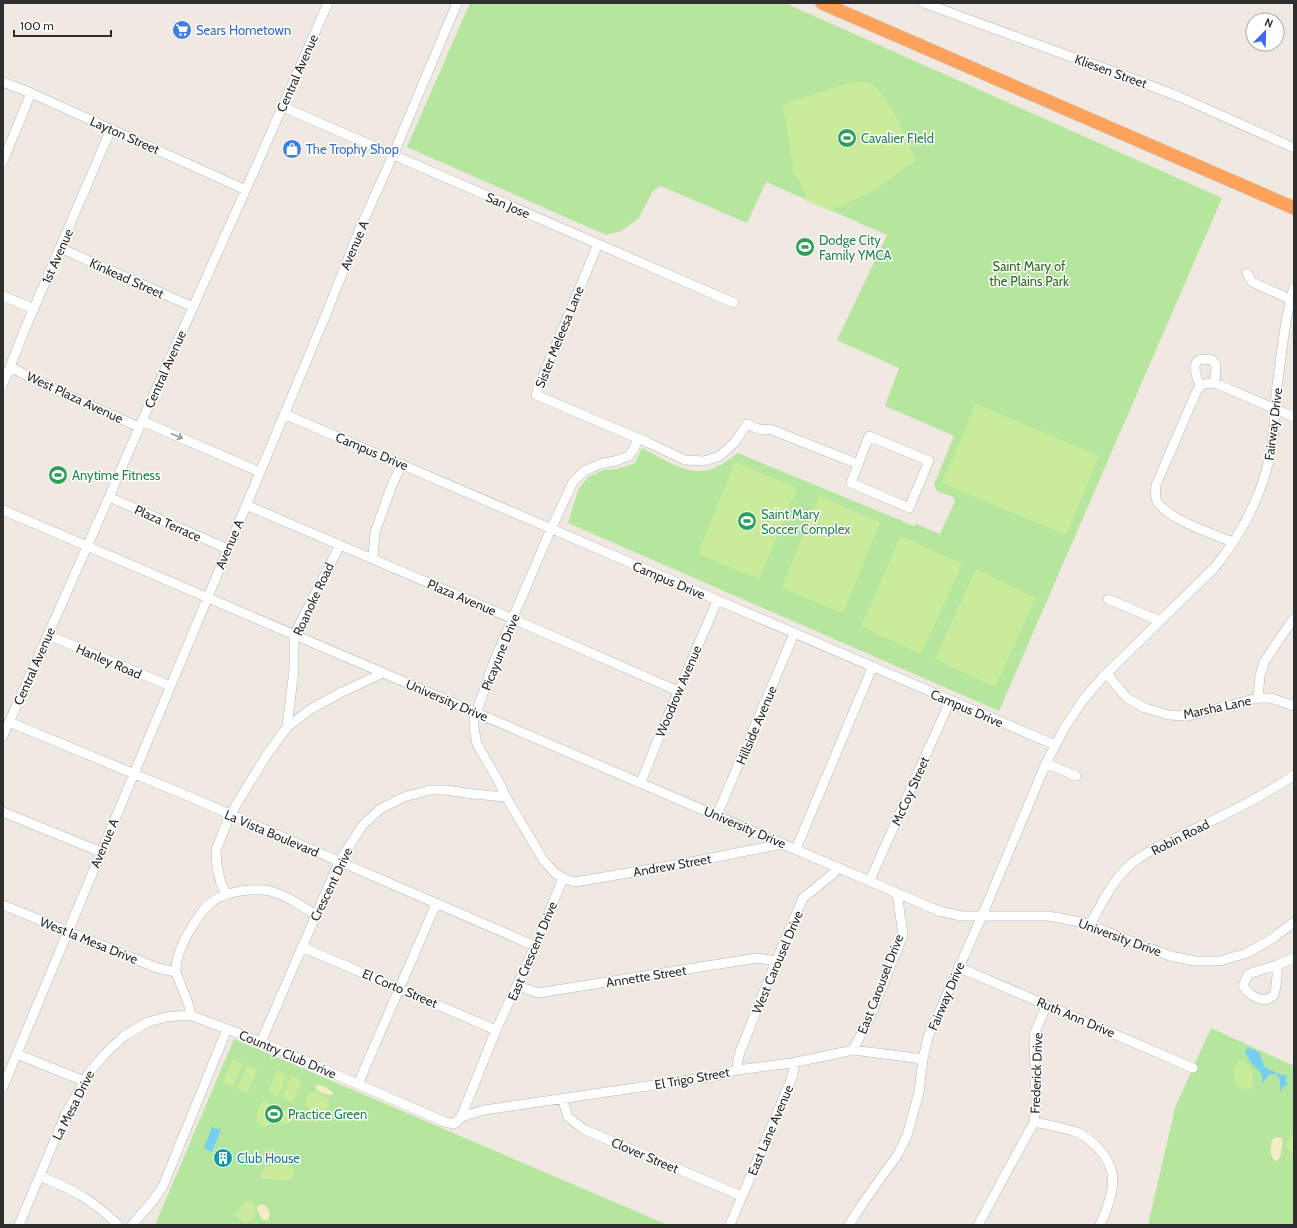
<svg xmlns="http://www.w3.org/2000/svg" width="1297" height="1228" viewBox="0 0 1297 1228" font-family="Cabin,sans-serif">
	<style>
		.green { fill: #b6e59e }
		.sand { fill: #f3ecc5 }
		.pitch { fill: #c9ec9a }
		.water { fill: #75cff0 }
		.lines { fill: none; stroke-linecap: round; stroke-linejoin: round }
		.minor-casing { stroke: #b4b7c1; stroke-width: 10 }
		.highway-casing { stroke: #c9c9c9; stroke-width: 14 }
		.minor { stroke: #fff; stroke-width: 9 }
		.highway { stroke: #ffa35c; stroke-width: 13 }
		.oneway { stroke: #969696 }
		.labels { text-anchor: middle; stroke-width: 3; stroke-linejoin: round; paint-order: stroke }
		.shop-label { font-size: 13px; fill: #366cbe; stroke: #fff; text-anchor: start }
		.street-label { font-size: 13px; fill: #2e2e2e; stroke: #fff }
		.leisure-label { font-size: 13px; fill: #27864d; stroke: #fff; text-anchor: start }
		.park-label { font-size: 13px; fill: #2c6e1b; stroke: #fff }
		.culture-label { font-size: 13px; fill: #0d838f; stroke: #fff; text-anchor: start }
	</style>
	<rect width="100%" height="100%" fill="#efe9e1"/>
	<path class="green" d="M470 3H785L1222 198 999 711 568 523 578 490 588 477 603 470 617 469 635 463 642 448C662 458 685 475 708 470 719 468 729 459 738 453L914 526 916 524 940 534 955 501 953 497 937 491 934 484 954 436 885 406 899 368 837 340 887 235 766 182 747 223 661 186 653 191 638 219 621 231 606 235 407 147Z
		M1211 1028 1294 1066V1225H1148L1175 1108Z
		M234 1039 668 1225H155Z"/>
	<path class="sand" d="M317 1085C323 1085 329 1088 333 1093V1095C328 1096 319 1092 315 1088Z
		M1275 1137 1282 1138C1284 1144 1280 1150 1281 1156L1276 1161C1268 1155 1271 1148 1272 1140Z
		M261 1204 266 1206 270 1213 268 1221 262 1219 257 1210V1207Z"/>
	<path class="pitch" d="M858 82C864 82 868 82 873 85 890 96 907 142 916 160L871 192 830 211 807 201 801 183 794 175 783 104 846 84Z
		M976 404 1099 456 1066 535 942 483Z
		M735 462 797 488 759 579 698 554Z
		M819 496 880 522 843 613 782 588Z
		M901 536 962 564 921 654 861 626Z
		M976 569 1036 598 995 687 935 659Z
		M233 1060 243 1064 233 1086 223 1082Z
		M1242 1060C1252 1064 1253 1076 1253 1085 1237 1103 1225 1065 1242 1060Z
		M247 1066 257 1070 247 1093 237 1088Z
		M277 1070 287 1075 278 1097 268 1092Z
		M291 1076 302 1081 292 1103 282 1098Z
		M311 1092C319 1091 324 1095 329 1101L328 1106 326 1110C319 1113 311 1112 306 1106 305 1100 306 1095 311 1092Z
		M263 1102C271 1101 272 1105 278 1108 283 1112 288 1109 293 1115V1117L290 1123H284L276 1119 266 1127 259 1126C254 1118 257 1109 263 1102Z
		M1294 1135V1154L1287 1149V1144L1289 1137Z
		M284 1163C294 1165 299 1176 287 1180 283 1182 279 1179 274 1179 269 1178 267 1181 262 1178L260 1173 265 1167Z
		M248 1200 253 1203 255 1216 253 1219 246 1223 242 1221 236 1216 235 1213Z"/>
	<path class="water" d="M1248 1048C1266 1051 1258 1060 1266 1068 1269 1070 1272 1071 1275 1072 1280 1074 1282 1076 1287 1075L1286 1081 1288 1085 1284 1086 1280 1091C1279 1088 1281 1085 1280 1081 1278 1069 1267 1074 1264 1082L1262 1083V1074C1256 1067 1248 1061 1245 1051Z
		M212 1127 221 1130 212 1152 204 1148Z"/>
	<g class="lines">
		<g class="minor-casing">
			<path id="minor" d="M924 3 1055 51 1115 72 1180 97 1294 148
				M3 82 31 93 246 190
				M283 107 734 303
				M3 161 31 93
				M598 244 538 388 536 395 649 443 685 460 704 461 720 456 735 442 747 424 761 430 770 429 858 464
				M60 248 193 307
				M1247 273 1252 282 1294 301
				M3 296 34 309
				M10 367 56 390 139 427
				M3 384 25 329 111 129
				M1200 386C1194 371 1189 355 1212 360L1216 365 1215 383
				M284 414C542 523 797 636 1055 745
				M142 421 260 472
				M869 436 929 461 909 508 851 483Z
				M637 438 635 447 629 456 615 461 600 464 584 471 573 482 551 529 493 664 474 720V728L477 744 499 782 506 797 544 861 556 874 568 880 575 882 686 863 782 844
				M109 497 228 549
				M246 505 513 619 678 691
				M3 510 939 911 961 916H1048L1081 922 1170 956 1195 961H1220L1247 953 1272 939 1294 922
				M1233 542C1215 535 1165 518 1157 501 1154 496 1156 490 1156 485L1195 395C1200 384 1202 383 1215 383L1294 417
				M373 559 375 532 392 485 402 464
				M1108 599 1160 621
				M48 635 170 686
				M1107 674 1127 698 1145 708 1169 715 1188 716 1258 698H1271L1294 706
				M1258 698 1260 676 1264 662 1294 618
				M9 722 183 794 535 946
				M287 727 294 670V635L340 545
				M3 736 109 497 142 421 255 169 328 3
				M1046 763 1076 776
				M641 782 659 737 717 601
				M3 812 101 852
				M717 815 794 634
				M796 849 872 668
				M870 880 950 701
				M227 895 221 884 217 866 216 850 230 815 264 759 287 727 311 709 342 692 383 673
				M3 905 157 968 176 972
				M1090 925C1100 906 1114 878 1131 864 1151 848 1180 836 1203 825 1235 810 1265 795 1294 775
				M302 947 496 1030
				M1277 965C1278 969 1276 993 1273 996 1263 1005 1249 995 1243 986L1248 974Z
				M1277 965 1294 958
				M958 967 1193 1068
				M176 972C176 967 176 962 178 957 182 941 200 910 213 901 227 891 253 888 270 891 286 895 302 906 316 915
				M176 972 189 1006 190 1015
				M518 986 538 993 757 958 776 961
				M261 1042 339 862 362 826 380 809 404 797 430 790H446L473 794 506 797
				M853 1050 870 1017 903 935 897 893
				M17 1054 84 1081
				M737 1070 738 1060 740 1052 776 961 803 898 840 868
				M358 1084 436 904
				M3 1087 327 312 359 231 393 155 457 3
				M562 1098 568 1117 585 1130 742 1196
				M461 1117 484 1110 716 1076 737 1070 792 1063 853 1050 923 1059
				M1034 1122C1048 1125 1066 1128 1079 1133 1086 1136 1093 1143 1098 1148 1122 1173 1112 1197 1100 1225
				M40 1176C73 1190 92 1199 118 1225
				M19 1225 66 1113 91 1070 106 1053 124 1036 148 1022 166 1017 190 1015 261 1042 445 1122 454 1124 461 1117 496 1030 538 940 563 878
				M132 1225 155 1198 163 1186 227 1029
				M730 1225 791 1080 794 1069 792 1063
				M849 1225 863 1203 898 1154 907 1136 919 1092 923 1059 928 1037 982 916 1046 763 1065 727 1083 700 1103 677 1215 567C1245 530 1267 485 1273 438 1275 424 1275 409 1276 395 1277 382 1280 369 1281 356 1284 333 1287 309 1294 287
				M978 1225 1034 1122 1036 1106 1034 1034 1047 1005"/>
		</g>
		<g class="highway-casing">
			<path id="highway" d="M822 3 1294 208"/>
		</g>
		<use href="#minor" class="minor"/>
		<use href="#highway" class="highway"/>
	</g>
	<defs><path id="oneway-shaft" d="M-6 0H5M1.5-3L5.5 0L1.5 3" fill="none" stroke-width="1.6" stroke-linecap="round" stroke-linejoin="round"/></defs>
	<use class="oneway" href="#oneway-shaft" transform="translate(177 436) rotate(23)"/>
	<defs>
		<g id="supermarket-disc" transform="scale(1)"><circle r="9.5" fill="#3f7fe0" stroke="#fff"/><path d="M-6-5.5h2.5l.6 2H6L4.5 2H-2.5L-4.4-4H-6ZM-1.5 3.2a1.3 1.3 0 1 0 .1 0ZM3 3.2a1.3 1.3 0 1 0 .1 0Z" fill="#fff"/></g>
		<g id="stadium-disc" transform="scale(1)"><circle r="9.5" fill="#2e9e5b" stroke="#fff"/><path d="M0-5a6.5 5 0 1 0 0 10a6.5 5 0 1 0 0-10ZM-3.5-1.8h7v3.6h-7Z" fill="#fff"/></g>
		<g id="shop-disc" transform="scale(1)"><circle r="9.5" fill="#3f7fe0" stroke="#fff"/><path d="M-5-2.5h2.3a2.7 3.5 0 0 1 5.4 0H5L5.5 6h-11ZM-1.5-2.5h3a1.5 2.3 0 0 0-3 0Z" fill="#fff"/></g>
		<g id="building-disc" transform="scale(1)"><circle r="9.5" fill="#0f9aa8" stroke="#fff"/><path d="M-4-6H4V6H1V3H-1V6H-4ZM-2.5-4.3h1.7v1.8h-1.7ZM.8-4.3h1.7v1.8H.8ZM-2.5-1h1.7V.8h-1.7ZM.8-1h1.7V.8H.8Z" fill="#fff"/></g>
	</defs>
	<g fill-rule="evenodd">
		<use href="#supermarket-disc" x="182" y="30"/>
		<use href="#stadium-disc" x="847" y="138"/>
		<use href="#shop-disc" x="292" y="149"/>
		<use href="#stadium-disc" x="805" y="247"/>
		<use href="#stadium-disc" x="58" y="475"/>
		<use href="#stadium-disc" x="747" y="521"/>
		<use href="#stadium-disc" x="274" y="1114"/>
		<use href="#building-disc" x="223" y="1158"/>
	</g>
	<g class="labels">
		<g class="shop-label">
			<text x="196" y="35">Sears Hometown</text>
			<text x="306" y="154">The Trophy Shop</text>
		</g>
		<g class="street-label">
			<text transform="translate(1111 71) rotate(20)" y="5">Kliesen Street</text>
			<text transform="translate(297 73) rotate(-66)" y="5">Central Avenue</text>
			<text transform="translate(125 135) rotate(24)" y="5">Layton Street</text>
			<text transform="translate(508 205) rotate(23)" y="5">San Jose</text>
			<text transform="translate(354 245) rotate(-67)" y="5">Avenue A</text>
			<text transform="translate(57 256) rotate(-66)" y="5">1st Avenue</text>
			<text transform="translate(127 278) rotate(24)" y="5">Kinkead Street</text>
			<text transform="translate(559 337) rotate(-68)" y="5">Sister Meleesa Lane</text>
			<text transform="translate(165 369) rotate(-66)" y="5">Central Avenue</text>
			<text transform="translate(75 397) rotate(25)" y="5">West Plaza Avenue</text>
			<text transform="translate(1273 424) rotate(-83)" y="5">Fairway Drive</text>
			<text transform="translate(372 451) rotate(23)" y="5">Campus Drive</text>
			<text transform="translate(168 523) rotate(24)" y="5">Plaza Terrace</text>
			<text transform="translate(229 544) rotate(-67)" y="5">Avenue A</text>
			<text transform="translate(669 580) rotate(23)" y="5">Campus Drive</text>
			<text transform="translate(462 597) rotate(23)" y="5">Plaza Avenue</text>
			<text transform="translate(313 599) rotate(-65)" y="5">Roanoke Road</text>
			<text transform="translate(500 652) rotate(-68)" y="5">Picayune Drive</text>
			<text transform="translate(109 661) rotate(23)" y="5">Hanley Road</text>
			<text transform="translate(34 666) rotate(-66)" y="5">Central Avenue</text>
			<text transform="translate(678 691) rotate(-67)" y="5">Woodrow Avenue</text>
			<text transform="translate(447 700) rotate(23)" y="5">University Drive</text>
			<text transform="translate(1217 707) rotate(-12)" y="5">Marsha Lane</text>
			<text transform="translate(967 708) rotate(23)" y="5">Campus Drive</text>
			<text transform="translate(756 725) rotate(-67)" y="5">Hillside Avenue</text>
			<text transform="translate(910 791) rotate(-66)" y="5">McCoy Street</text>
			<text transform="translate(745 827) rotate(23)" y="5">University Drive</text>
			<text transform="translate(272 833) rotate(23)" y="5">La Vista Boulevard</text>
			<text transform="translate(1180 837) rotate(-27)" y="5">Robin Road</text>
			<text transform="translate(104 843) rotate(-67)" y="5">Avenue A</text>
			<text transform="translate(672 865) rotate(-10)" y="5">Andrew Street</text>
			<text transform="translate(331 884) rotate(-64)" y="5">Crescent Drive</text>
			<text transform="translate(1120 937) rotate(20)" y="5">University Drive</text>
			<text transform="translate(89 940) rotate(22)" y="5">West la Mesa Drive</text>
			<text transform="translate(532 951) rotate(-67)" y="5">East Crescent Drive</text>
			<text transform="translate(777 962) rotate(-67)" y="5">West Carousel Drive</text>
			<text transform="translate(646 976) rotate(-9)" y="5">Annette Street</text>
			<text transform="translate(880 984) rotate(-69)" y="5">East Carousel Drive</text>
			<text transform="translate(400 988) rotate(23)" y="5">El Corto Street</text>
			<text transform="translate(946 996) rotate(-67)" y="5">Fairway Drive</text>
			<text transform="translate(1076 1017) rotate(23)" y="5">Ruth Ann Drive</text>
			<text transform="translate(288 1054) rotate(23)" y="5">Country Club Drive</text>
			<text transform="translate(1036 1073) rotate(-88)" y="5">Frederick Drive</text>
			<text transform="translate(692 1078) rotate(-10)" y="5">El Trigo Street</text>
			<text transform="translate(73 1105) rotate(-63)" y="5">La Mesa Drive</text>
			<text transform="translate(770 1130) rotate(-67)" y="5">East Lane Avenue</text>
			<text transform="translate(645 1155) rotate(23)" y="5">Clover Street</text>
		</g>
		<g class="leisure-label">
			<text x="861" y="143">Cavalier FIeld</text>
			<text x="819" y="245">Dodge City<tspan x="819" dy="15">Family YMCA</tspan></text>
			<text x="72" y="480">Anytime Fitness</text>
			<text x="761" y="519">Saint Mary<tspan x="761" dy="15">Soccer Complex</tspan></text>
			<text x="288" y="1119">Practice Green</text>
		</g>
		<g class="park-label">
			<text x="1029" y="271">Saint Mary of<tspan x="1029" dy="15">the Plains Park</tspan></text>
		</g>
		<g class="culture-label">
			<text x="237" y="1163">Club House</text>
		</g>
	</g>
	<rect width="1297" height="1228" fill="none" stroke="#2e2e2e" stroke-width="8"/>
	<g transform="translate(1265 32) rotate(23)"><circle r="19" fill="#ffffff" stroke="#ababab"/>
	<path d="M0-3L7 15L0 10L-7 15Z" fill="#4264fb"/>
	<text y="-6" font-size="11" font-weight="bold" text-anchor="middle" fill="#2e2e2e">N</text>
	</g>
	<path d="M14 30v6h97v-6" fill="none" stroke="#2e2e2e" stroke-width="2"/>
	<text x="20" y="30" font-size="12" fill="#2e2e2e" stroke="#ffffff" stroke-width="3" paint-order="stroke">100 m</text>
</svg>
